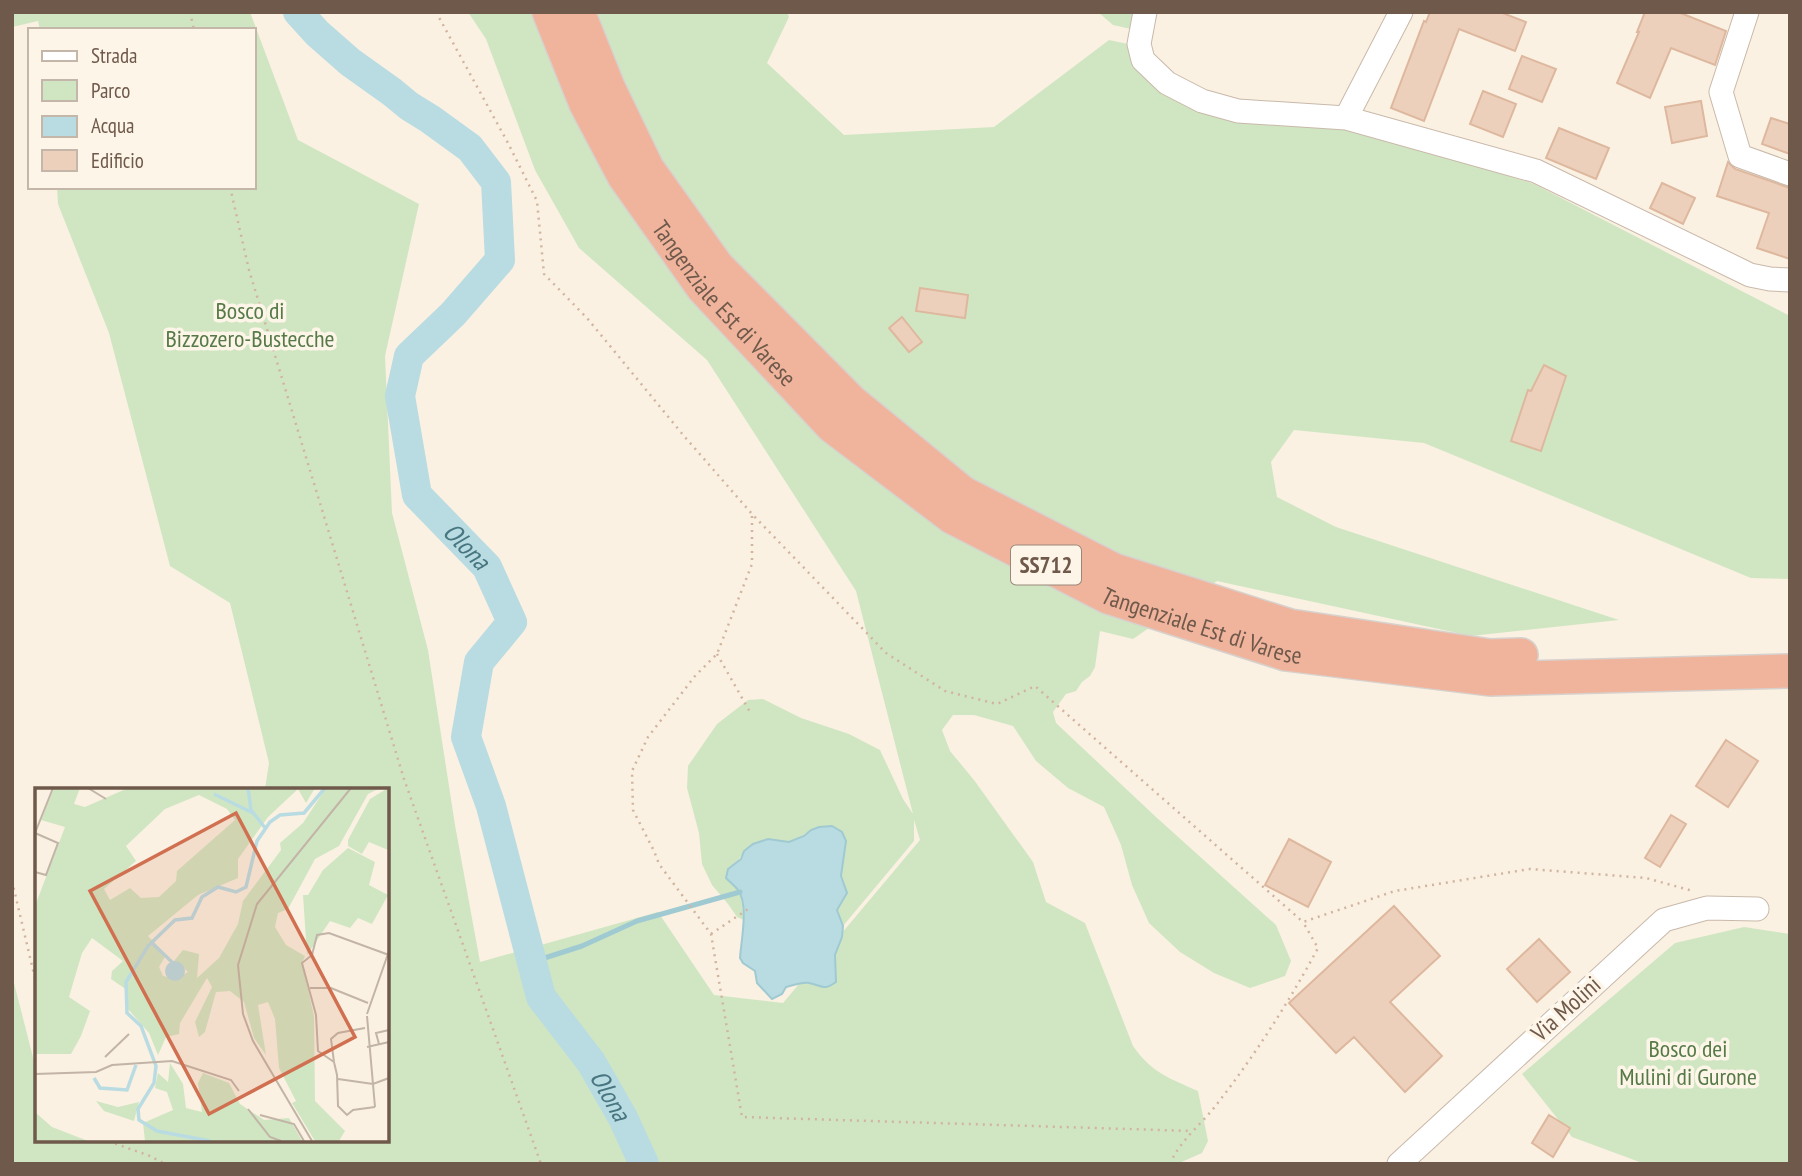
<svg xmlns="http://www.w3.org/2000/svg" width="1802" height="1176" viewBox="0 0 1802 1176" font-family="'PT Sans Narrow',sans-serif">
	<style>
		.green { fill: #d0e6c2 }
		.water { fill: #b9dbe2; stroke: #a0cad2; stroke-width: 2 }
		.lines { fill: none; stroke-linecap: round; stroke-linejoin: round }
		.stream { stroke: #a0cad2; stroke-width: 5 }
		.river { stroke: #b9dbe2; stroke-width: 30 }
		.building { fill: #edd0bc; stroke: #deb89e; stroke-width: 2 }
		.minor-casing { stroke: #c9b9aa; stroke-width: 25 }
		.highway-casing { stroke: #d7d1cd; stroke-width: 36 }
		.path { stroke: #d1b4a0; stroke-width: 2.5; stroke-dasharray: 2 5; stroke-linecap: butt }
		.minor { stroke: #fff; stroke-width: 23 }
		.highway { stroke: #f0b49d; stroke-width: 33 }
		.labels { text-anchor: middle; stroke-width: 7; stroke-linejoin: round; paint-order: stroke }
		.shield { fill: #fdf5e8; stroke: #9a887a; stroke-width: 2 }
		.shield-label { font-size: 23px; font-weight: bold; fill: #6f594b }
		.street-label { font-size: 24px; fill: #6f594b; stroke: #fdf5e8 }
		.park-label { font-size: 24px; fill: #557a47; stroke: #fdf5e8 }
		.water-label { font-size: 26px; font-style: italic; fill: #477681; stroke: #fdf5e8 }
		.inset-river { fill: none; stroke: #b9dbe2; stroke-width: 3.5 }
		.inset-road { fill: none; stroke: #c2b4a6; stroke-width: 2 }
		.view { fill: #d07050; fill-opacity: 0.15; stroke: #d07050; stroke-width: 3.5 }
		.inset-edge { fill: none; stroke: #6f594b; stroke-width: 3.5 }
	</style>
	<rect width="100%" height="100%" fill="#faf1e2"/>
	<path class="green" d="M12 12H250L298 140 419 204 385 356 392 513 428 650 455 825 480 962 658 912 714 995 783 1003 920 840 914 820V841L843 926 837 910 847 893 841 877 842 861 819 827C808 831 800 838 789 842 774 846 759 848 744 850 739 864 729 864 726 878L740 892 744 920 737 917 728 904 712 885 702 864 699 833 687 788 688 766 717 724 748 700 763 699 801 718 849 734 880 750 903 799 913 814 856 591 707 360 579 248 535 170 486 39 468 12H787L789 17 767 63 844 135 994 127 1109 40 1128 44 1136 61 1163 86 1351 126 1534 184 1790 316V579L1751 578 1424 443 1294 430 1271 462 1277 497 1336 527 1619 620 1471 636 1217 581 1133 639 1100 631 1095 667 1090 676 1082 682 1076 691 1066 694 1053 712 1056 723 1156 817 1276 925 1291 961 1285 976 1250 988 1214 973 1180 952 1149 923 1132 885 1121 845 1104 807 1068 788 1036 761 1013 726 974 715H953L942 730 950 751 974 780 1033 862 1046 902 1085 923 1133 1046C1152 1073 1169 1078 1198 1091L1208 1141 1202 1153 1177 1164H12V975L37 1073V1139H387V789H265L269 763 230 603 170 566 109 333 58 204 57 187H254V30H40L38 21 12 27Z
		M1098 12H1134L1131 29 1113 25Z
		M1744 927 1790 934V1164H1645L1572 1137 1522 1074 1675 943Z"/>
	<path class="water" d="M832 826 842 832 846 841 841 876 847 893 837 910 843 926 842 937 835 955 836 982C823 991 823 986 809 983 803 982 793 985 786 987L782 994 772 999 757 983 755 971 743 963 740 958C741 941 749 905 738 890 735 886 730 882 726 878L728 869 741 859 744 851 753 844 768 839 789 842 804 836 811 830 819 827Z"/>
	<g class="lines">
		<path class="stream" d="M532 962 582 946 637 921 740 892"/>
		<path class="river" id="s1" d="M298 12 317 33 350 62 392 92 409 106 430 119 470 148 496 182 500 260 453 314 409 356 400 396 417 495 487 567 512 622 479 662 466 737 491 806 541 997 591 1062 623 1118 644 1164"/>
	</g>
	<path class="building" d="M1430 12H1500L1526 22 1515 51 1459 29 1424 121 1391 108 1424 21 1426 22Z
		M1645 12H1678L1726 31 1715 65 1671 48 1650 98 1617 83 1639 32H1637Z
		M1522 56 1556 69 1542 102 1509 89Z
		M1483 91 1516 104 1503 137 1470 124Z
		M1701 101 1707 136 1672 143 1665 107Z
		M1771 118 1790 124V154L1762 144Z
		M1559 128 1609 148 1596 179 1546 158Z
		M1728 162 1735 169 1790 188V259L1757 248 1769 213 1717 196Z
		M1662 183 1695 198 1683 224 1650 208Z
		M920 288 968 295 965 318 916 311Z
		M902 317 922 342 909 352 889 328Z
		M1544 365 1566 376 1541 451 1511 441 1528 390 1531 391Z
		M1726 740 1758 761 1728 807 1696 786Z
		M1671 815 1686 824 1660 867 1645 858Z
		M1289 839 1331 862 1308 907 1265 885Z
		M1394 906 1440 956 1390 1002 1442 1056 1405 1092 1354 1037 1336 1053 1289 1003Z
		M1539 939 1570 972 1537 1002 1507 969Z
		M1549 1115 1570 1128 1553 1157 1532 1143Z"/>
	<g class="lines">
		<g class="minor-casing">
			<path id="minor" d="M1145 12 1139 44 1143 60 1167 83 1202 101 1238 111 1346 118 1536 171 1750 275 1770 279 1790 280
				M1747 12 1721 92 1740 156 1790 174
				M1346 118 1401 12
				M1399 1164 1664 920 1707 908 1757 909"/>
		</g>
		<g class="highway-casing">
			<g id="highway">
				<path id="s2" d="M549 12 586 104 624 176 703 288 832 426 952 517 1108 597 1286 654 1490 679 1790 671"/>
				<path d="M578 12 608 87 647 168 717 266 852 402 963 493 1114 570 1290 626 1490 656 1521 655"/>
			</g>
		</g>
		<path class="path" d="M190 12 194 30
			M436 12 508 143 537 201 544 274 587 318 684 436 752 514 886 653 945 691 997 704 1035 686 1303 922 1395 891 1530 869 1646 878 1693 891
			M230 187 249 270 404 779 541 1164
			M752 516V564L717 654 695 676 648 737 632 771 633 810 654 851 659 864 711 934 742 1117 1192 1131
			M717 654 750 712
			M12 881 37 987
			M711 934 751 907
			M102 1139 150 1156 165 1164
			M1170 1164C1180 1140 1202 1124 1217 1104 1255 1055 1289 1002 1318 948L1303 922"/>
		<use href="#minor" class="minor"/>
		<use href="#highway" class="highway"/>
	</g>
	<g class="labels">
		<rect class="shield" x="1011" y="545.5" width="70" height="39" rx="5"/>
		<g class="shield-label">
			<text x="1046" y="573">SS712</text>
		</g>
		<g class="street-label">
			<text dy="8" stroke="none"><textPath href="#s2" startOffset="343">Tangenziale Est di Varese</textPath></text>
			<text dy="8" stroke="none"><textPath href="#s2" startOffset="931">Tangenziale Est di Varese</textPath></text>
			<text transform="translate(1566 1009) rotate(-42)" y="8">Via Molini</text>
		</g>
		<g class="park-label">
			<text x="250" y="319">Bosco di<tspan x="250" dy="28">Bizzozero-Bustecche</tspan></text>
			<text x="1688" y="1057">Bosco dei<tspan x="1688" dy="28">Mulini di Gurone</tspan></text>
		</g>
		<g class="water-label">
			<text dy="9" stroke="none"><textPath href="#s1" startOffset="686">Olona</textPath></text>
			<text dy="9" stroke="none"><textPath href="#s1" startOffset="1295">Olona</textPath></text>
		</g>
	</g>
	<g transform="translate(35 788)">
		<rect width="354" height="354" fill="#faf1e2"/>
		<path d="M19 0H45L39 16 50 19 93 0H280L271 15 263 1 233 29 203 71V90L163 107 113 148 131 167 124 179 128 188 141 191 153 184 141 173 135 178 148 162 164 166 162 190 184 170 203 136 208 113 246 62 245 55 268 35 291 0H345L333 6 304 58 280 71 253 121 243 125 240 139 251 157 270 168 267 175 279 228 280 313 310 343 304 353H280L257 315 261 313 244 280 240 231 233 214 223 217 231 267 219 250 209 214 195 203 181 204 170 244 164 249 160 234 177 199 172 190 145 235 144 246 131 249 123 267 114 245 93 221 92 202 76 191 77 183 88 173 57 150 47 165 34 209 55 223 46 248 36 266H0V118L30 39 6 32ZM164 7 192 21 200 32 142 83 141 93 124 109 106 110 95 100 75 112 69 101 101 73 91 58 130 21ZM353 0V62L334 54 327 66 313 58V52L335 11ZM313 60 340 74 334 97 353 107 337 136 323 130 315 140 295 133 272 167 268 107H273L288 82ZM135 275 148 296 151 320 167 324 163 295 168 285 194 295 205 316 229 332 254 330 267 353H110L108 335 138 322 132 304 120 300 123 285 133 294ZM61 313 83 319 104 314 99 333 69 323ZM0 324 17 339 53 353H0Z" fill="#d0e6c2" fill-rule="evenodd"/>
		<path d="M130 183a10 10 0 1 1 20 0a10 10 0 1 1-20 0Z" fill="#b9dbe2"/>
		<path class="inset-river" d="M213 0 216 22 231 41M179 6 218 25M116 154 139 176M59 290 65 300 92 302 101 277M175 353 122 343 104 332 103 321 119 295 121 278 106 238 92 225 91 194 113 158 140 132 157 130 167 109 183 99 201 104 211 99 222 53 235 34 245 27 269 25 290 0"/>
		<path class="inset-road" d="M53 0 71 11M0 45 23 55 11 87 0 84M0 45 18 0M275 200H296L333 215M332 226 354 163M332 228 340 319M344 256 341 245 354 242M332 259 354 254M70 269 94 246M299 274 296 251 303 245 330 240M0 286 61 284 77 277 137 273 196 292 204 303M303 291 338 296 354 290M340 319 318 322 312 327 303 318 302 287 299 274 283 263 281 227 267 175 277 167 282 147 294 145 354 167M213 321 235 349 246 353M225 327 259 336 269 353M277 353 218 253 208 226 203 177 222 116 316 0"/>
		<path class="view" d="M201 25 320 249 174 326 55 103Z"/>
		<rect width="354" height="354" class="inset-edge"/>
	</g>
	<rect width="1802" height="1176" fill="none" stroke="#6f594b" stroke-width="28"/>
	<rect x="28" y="28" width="228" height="161" fill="#fdf5e8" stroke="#c4b7a9" stroke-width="2"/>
	<rect x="42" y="51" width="35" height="10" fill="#ffffff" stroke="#c4b7a9" stroke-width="2"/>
	<text x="91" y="63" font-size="21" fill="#6f594b">Strada</text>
	<rect x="42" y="80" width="35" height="21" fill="#d0e6c2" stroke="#c4b7a9" stroke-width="2"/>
	<text x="91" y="98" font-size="21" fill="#6f594b">Parco</text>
	<rect x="42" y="116" width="35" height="21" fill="#b9dbe2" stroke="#c4b7a9" stroke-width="2"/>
	<text x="91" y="133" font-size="21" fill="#6f594b">Acqua</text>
	<rect x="42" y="150" width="35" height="21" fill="#edd0bc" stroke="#c4b7a9" stroke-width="2"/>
	<text x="91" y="168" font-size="21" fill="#6f594b">Edificio</text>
</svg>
